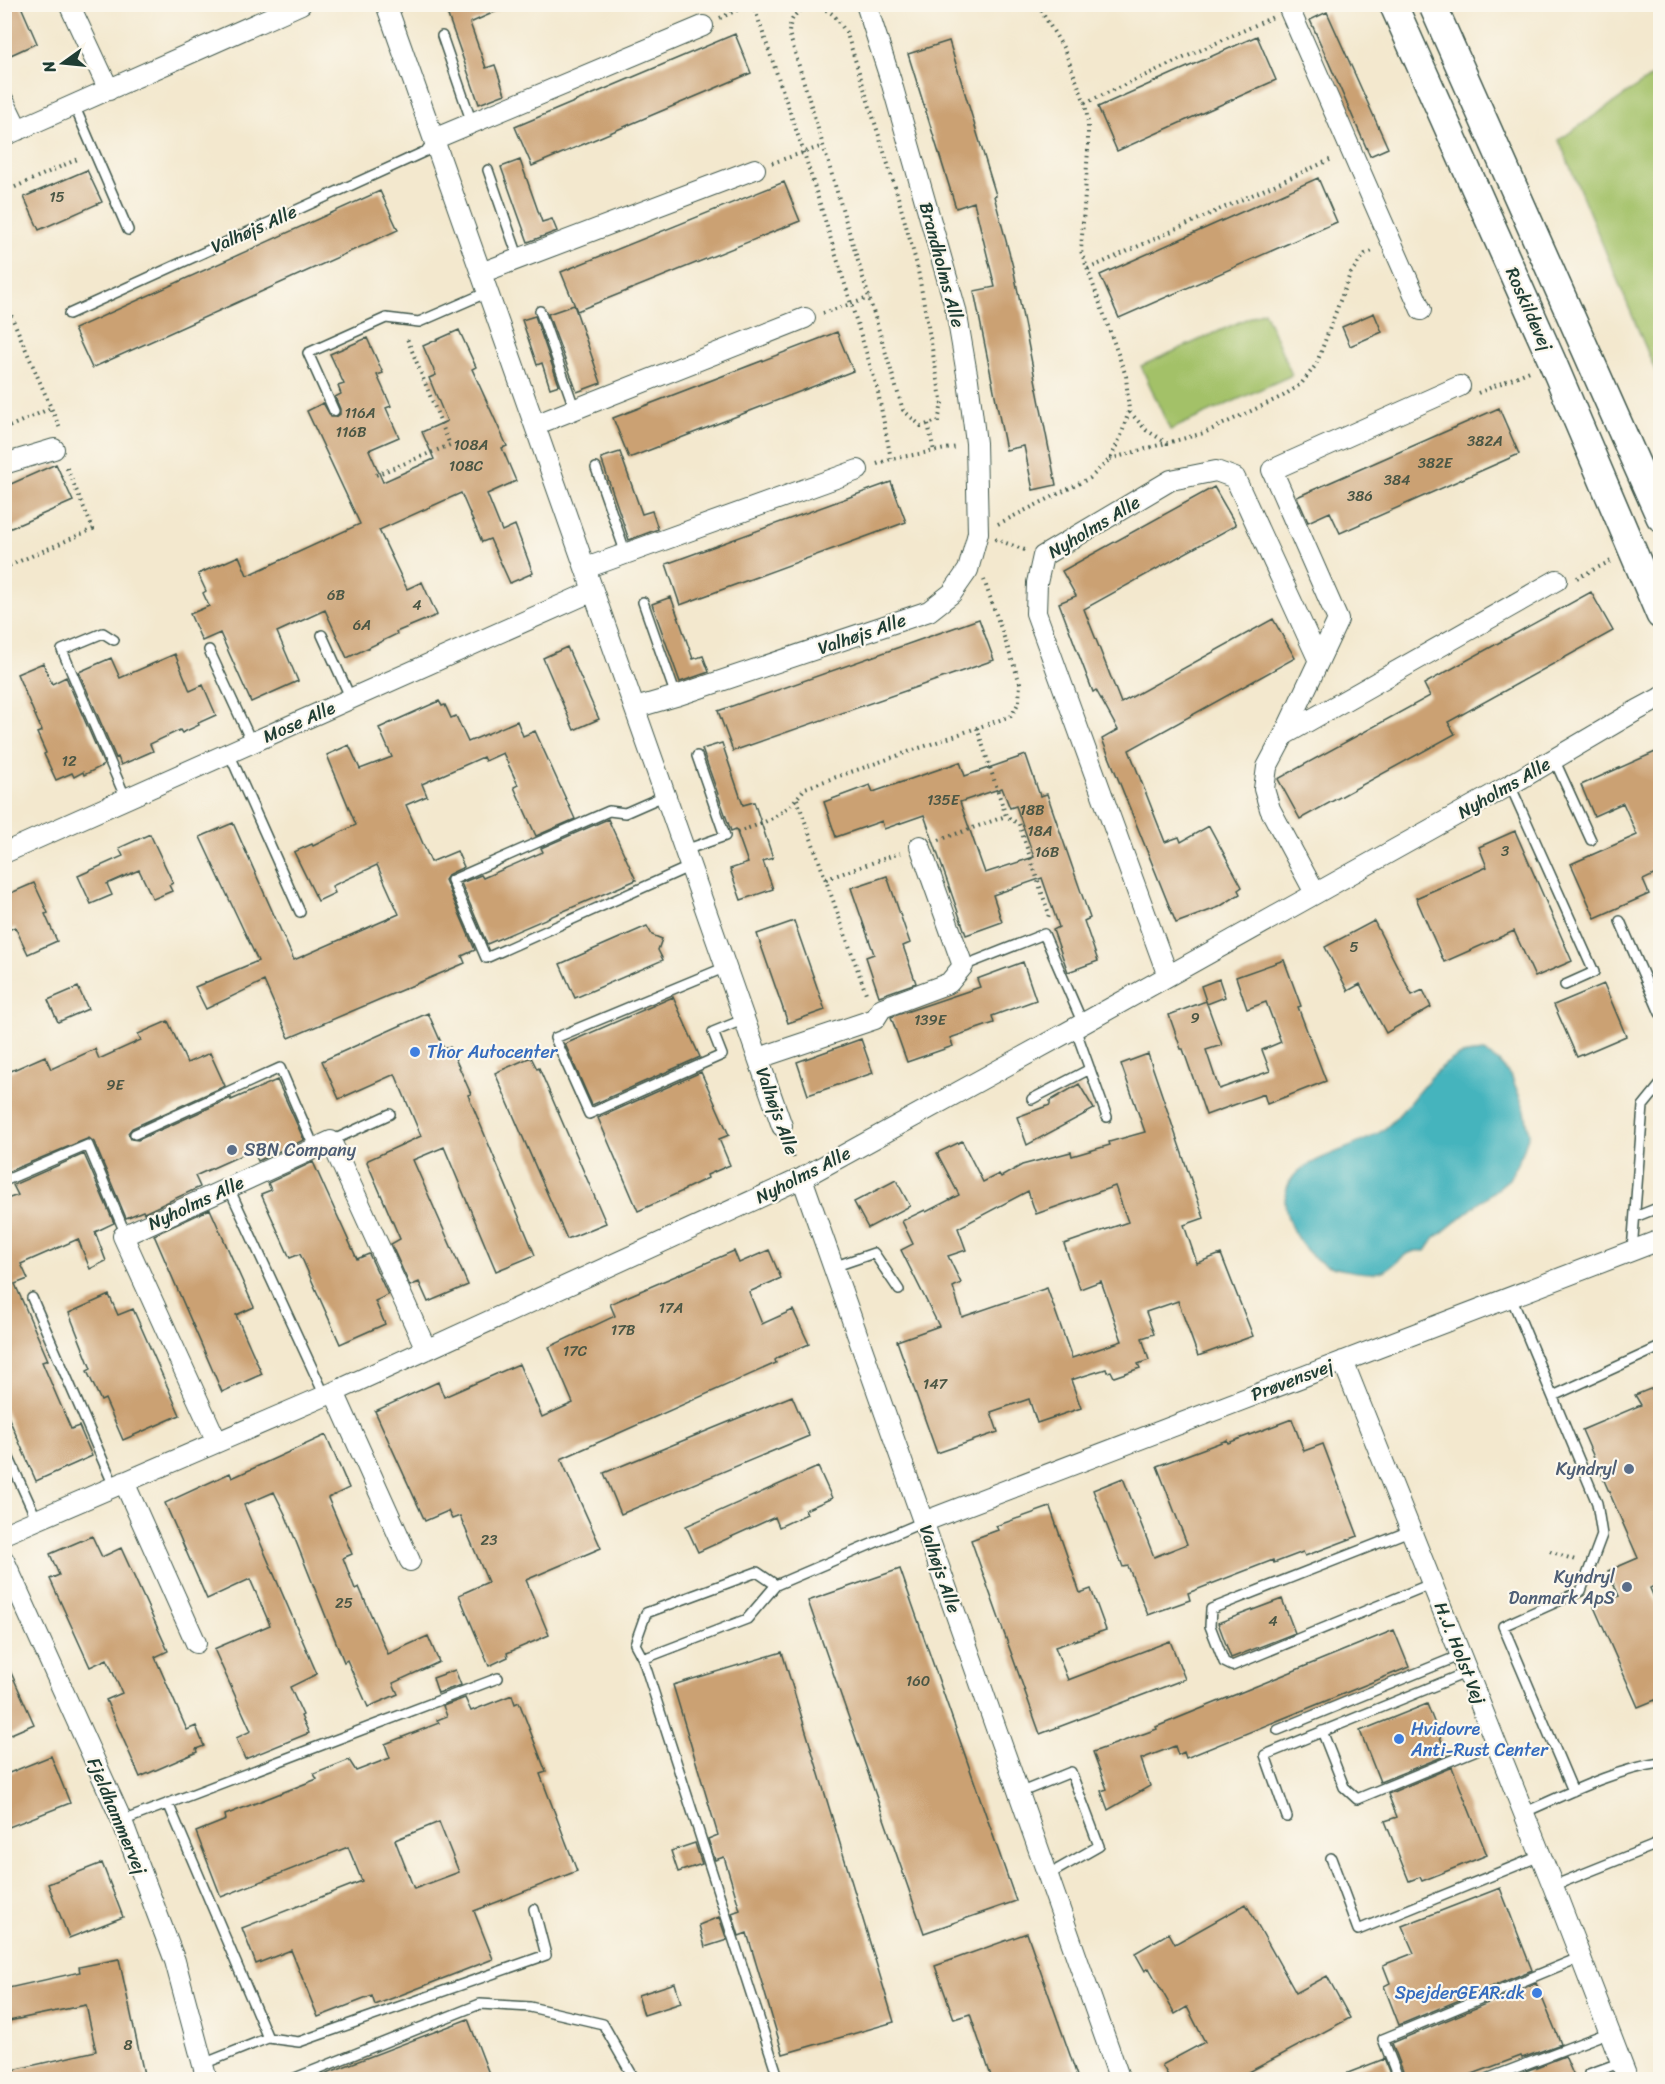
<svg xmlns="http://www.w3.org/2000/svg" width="1665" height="2084" viewBox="0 0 1665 2084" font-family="Sriracha,sans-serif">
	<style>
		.green { fill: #a3c168; stroke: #617f4e; stroke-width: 1.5 }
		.water { fill: #45b4bd; stroke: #327878; stroke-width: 1.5 }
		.building { fill: #cba173; fill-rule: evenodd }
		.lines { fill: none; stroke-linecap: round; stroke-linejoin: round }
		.lane-casing { stroke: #3f574b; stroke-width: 12 }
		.street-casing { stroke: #3f574b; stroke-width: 22 }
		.secondary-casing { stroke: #3f574b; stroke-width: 30 }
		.path { stroke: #3f574b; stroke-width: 4; stroke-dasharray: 1.5 4.5; stroke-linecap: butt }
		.lane { stroke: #fff; stroke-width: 9 }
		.street { stroke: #fff; stroke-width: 20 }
		.secondary { stroke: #fff; stroke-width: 27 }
		.shop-dot { fill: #3f7fe0; stroke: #fbf7ec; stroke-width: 2 }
		.service-dot { fill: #5c6f8a; stroke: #fbf7ec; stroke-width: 2 }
		.labels { text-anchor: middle; stroke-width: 4.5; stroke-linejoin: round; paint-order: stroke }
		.number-label { font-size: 15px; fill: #4a5644 }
		.street-label { font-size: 18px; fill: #1f3d34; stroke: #fbf7ec }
		.shop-label { font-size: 18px; fill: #366cbe; stroke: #fbf7ec; text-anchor: start }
		.service-label { font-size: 18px; fill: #4e5e75; stroke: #fbf7ec; text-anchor: end }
	</style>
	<rect width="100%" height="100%" fill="#fbf7ec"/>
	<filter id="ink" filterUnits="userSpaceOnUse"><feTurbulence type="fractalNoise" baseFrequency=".0167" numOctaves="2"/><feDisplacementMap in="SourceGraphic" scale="12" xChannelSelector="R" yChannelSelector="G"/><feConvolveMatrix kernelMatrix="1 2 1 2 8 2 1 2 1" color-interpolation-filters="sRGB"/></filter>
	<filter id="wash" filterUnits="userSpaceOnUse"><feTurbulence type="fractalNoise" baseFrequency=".008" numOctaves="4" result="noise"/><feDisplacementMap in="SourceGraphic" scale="24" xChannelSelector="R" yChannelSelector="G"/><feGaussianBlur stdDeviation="1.35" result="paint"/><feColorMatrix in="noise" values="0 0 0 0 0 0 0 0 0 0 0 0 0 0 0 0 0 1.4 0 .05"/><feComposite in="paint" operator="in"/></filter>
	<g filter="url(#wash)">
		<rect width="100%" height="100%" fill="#f3e8ce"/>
		<path class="green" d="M1660 71V382L1559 140Z
			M1264 311 1292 375 1170 430 1141 366Z"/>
		<path class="water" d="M1484 1052 1499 1062 1512 1078 1525 1110 1529 1134 1522 1154 1509 1179 1434 1239 1426 1251C1422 1251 1416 1250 1412 1252 1398 1256 1393 1272 1373 1273 1360 1273 1335 1269 1324 1264 1297 1250 1271 1202 1294 1176 1312 1156 1358 1148 1383 1130 1408 1111 1428 1071 1457 1057 1465 1053 1475 1053 1484 1052Z"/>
		<g id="blocks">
			<path class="building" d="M4 4H20L37 43 4 58Z
				M444 4H513L470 23 486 68 495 65 505 94 479 104Z
				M1327 12 1388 148 1370 156 1310 20Z
				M735 34 751 73 532 166 515 127Z
				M1257 36 1276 80 1117 151 1098 107Z
				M949 41 996 195 994 196 1013 267 1056 485 1033 490 1024 446 1006 450 974 291 995 287 974 202 956 208 908 54Z
				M520 160 542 222 552 219 557 231 528 242 501 167Z
				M87 170 102 202 39 230 24 197Z
				M1318 178 1337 222 1119 318 1100 275Z
				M784 182 800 221 577 311 561 272Z
				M380 191 398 230 92 368 74 329Z
				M574 305 601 383 577 392 548 314Z
				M1374 313 1382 332 1350 346 1342 327Z
				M535 316 559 385 550 388 542 363 537 365 522 320Z
				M459 330 476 367 472 369 507 446 502 448 516 481 487 494 502 531 515 525 533 573 510 583 490 539 482 542 461 493 379 530 407 589 422 582 437 615 396 632 397 634 347 658 325 610 277 632 298 681 251 702 220 633 202 641 190 614 209 606 203 593 206 591 198 574 239 556 247 575 251 574 360 524 307 411 323 403 331 417H336L340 414V409L335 397 341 394 338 386 344 384 330 354 367 338 383 373 377 375 391 406 386 408 399 437 369 450 383 482 434 459 422 432 447 421 429 378 436 375 423 346Z
				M837 332 853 371 629 458 613 418Z
				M1499 408 1519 454 1340 533 1330 512 1308 522 1297 497Z
				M620 452 642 514 652 511 658 529 629 540 601 458Z
				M56 464 73 501 4 531V487Z
				M891 482 906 522 680 605 666 564Z
				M1214 487 1236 525 1084 609 1121 703 1273 619 1295 658 1129 750 1165 842 1179 837 1181 842 1209 826 1242 887 1238 890 1240 894 1219 907 1176 923 1102 739 1118 730 1096 690 1093 692 1059 603 1076 596 1062 571Z
				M1591 592 1613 631 1448 722 1455 734 1300 819 1278 779 1430 696 1424 684Z
				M671 597 693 659 703 656 709 672 680 682 652 604Z
				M979 619 994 660 733 751 718 711Z
				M567 647 599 719 574 730 543 658Z
				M175 654 190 691 203 685 216 715 198 723 199 725 182 733 180 730 150 744 153 751 121 765 118 757 116 758 79 672 111 658 120 678Z
				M43 663 52 684 66 677 104 765 84 775 83 772 74 777 72 773 56 780 44 754 46 753 37 733 42 731 17 674Z
				M439 701 442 706 445 705 451 718 456 716 468 742 517 721 523 736 535 731 575 819 536 836 514 787 518 785 503 753 485 761 483 757 422 784 427 796 406 805 431 862 457 851 464 867 449 874 445 880 475 950 462 956 465 963 289 1038 264 981 206 1009 195 987 258 961 200 837 233 823 294 960 399 914 377 865 332 886 335 893 318 901 294 852 312 844 313 846 356 825 327 755 349 745 360 769 392 757 379 728Z
				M722 743 743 805 754 802 773 858 763 861 773 889 741 900 730 869 748 863 736 829 731 831 702 749Z
				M1660 750V872L1643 880 1649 894 1595 918 1571 864 1637 835 1623 803 1594 816 1581 785Z
				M1026 755 1040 796 1047 794 1090 918 1084 921 1098 961 1068 972 1053 930 1059 927 1042 878 993 895 1002 922 966 935 924 815 884 829 882 821 836 837 824 802 870 785 873 792 960 762 965 776ZM1002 788 1010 808 1016 806 1034 857 985 873 960 802Z
				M608 819 636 880 487 944 461 883 481 875 483 878 543 852 541 848Z
				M1515 831 1572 961 1535 977 1514 931 1444 962 1416 898 1487 867 1479 847Z
				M150 834 173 883 169 885 172 891 153 899 139 870 107 884 112 895 91 904 78 876 123 856 119 848Z
				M887 876 910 943 903 946 916 983 879 996 866 957 874 954 851 888Z
				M34 883 48 913 45 914 57 941 28 954 15 927 4 932V896Z
				M794 921 825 1010 788 1023 757 934Z
				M1374 921 1412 995 1423 990 1431 1007 1386 1033 1360 984 1348 991 1325 947Z
				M647 926 652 935 662 939 658 950 663 960 575 998 560 964Z
				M1284 960 1301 1006 1298 1007 1326 1081 1267 1104 1264 1094 1206 1115 1183 1049H1181L1169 1015 1206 1001 1222 1045 1206 1050 1219 1089 1270 1071 1262 1050 1281 1042 1266 1002 1247 1009 1236 977Z
				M1023 962 1036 1000 992 1016 994 1023 950 1038 953 1046 907 1062 891 1017 980 987 977 979Z
				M1219 979 1225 997 1207 1004 1201 986Z
				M1604 984 1626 1036 1577 1057 1554 1005Z
				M78 987 88 1009 58 1022 48 1000Z
				M673 997 700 1057 592 1105 565 1044Z
				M428 1013 444 1049 450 1047 471 1094 468 1095 535 1255 496 1271 444 1147 413 1160 468 1285 428 1302 419 1282 410 1286 391 1244 400 1239 367 1162 368 1160 421 1136 395 1074 339 1099 322 1061Z
				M168 1021 187 1063 210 1053 225 1086 132 1128 128 1133 131 1139 138 1140 231 1098V1100L277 1080 304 1140 258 1161 253 1150 195 1176 200 1187 144 1213 143 1211 126 1218 94 1142 89 1138 7 1172 4 1166V1074L45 1056 51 1069 95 1049 99 1059 141 1040 138 1034Z
				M861 1039 873 1073 808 1095 797 1062Z
				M1148 1054 1204 1218 1184 1225 1197 1263 1221 1254 1253 1336 1198 1356 1178 1301 1146 1312 1154 1334 1142 1338 1149 1360 1138 1364 1140 1368 1114 1377 1111 1371 1107 1372 1106 1369 1071 1380 1081 1408 1037 1423 1029 1399 991 1412 998 1432 937 1453 897 1341 939 1326 901 1250 913 1244 902 1221 925 1210 926 1212 959 1195 937 1153 962 1141 983 1182 999 1174 1001 1177 1022 1165 1071 1152 1072 1156 1110 1145 1109 1142 1145 1132 1121 1064ZM1115 1186 1128 1222 1064 1244 1080 1289 1101 1281 1122 1341 1072 1358 1047 1288 962 1317 953 1287 961 1283 948 1256 966 1250 958 1228 1028 1191 1036 1214Z
				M531 1057 537 1069 539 1068 606 1223 567 1239 495 1073Z
				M701 1072 729 1135 719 1139 730 1165 707 1175 708 1178 685 1189V1190L638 1211 598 1118Z
				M1079 1084 1094 1109 1027 1145 1017 1117 1050 1105V1101Z
				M84 1154 114 1223 95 1232 106 1261 90 1269 78 1239 21 1264 28 1279 15 1284 48 1360 42 1362 71 1429 79 1426 92 1456 36 1481 4 1407V1200L18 1195 13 1185Z
				M313 1162 357 1259 369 1254 388 1295 375 1301 385 1324 340 1344 300 1254 290 1258 261 1194 271 1190 268 1183Z
				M896 1180 910 1206 868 1228 854 1202Z
				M210 1209 254 1307 236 1315 262 1374 222 1392 154 1235Z
				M769 1250 781 1278 749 1292 762 1324 793 1310 809 1344 779 1357 775 1360 776 1363 561 1459 601 1548 526 1580 549 1635 507 1653 508 1657 489 1666 459 1595 488 1582 460 1516 452 1519 448 1511 425 1521 375 1411 438 1382 444 1397 519 1364 542 1417 573 1403 549 1347 615 1316 610 1304 734 1251 739 1263Z
				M109 1295 118 1315 133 1309 180 1415 123 1440 105 1399 101 1401 87 1371 91 1369 69 1313Z
				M1660 1385V1583L1650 1588 1660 1612V1698L1638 1707 1594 1607 1619 1596 1608 1571 1638 1558 1582 1430 1641 1405 1635 1395Z
				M792 1396 809 1436 621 1514 604 1473Z
				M1292 1419 1304 1451 1323 1444 1358 1536 1305 1556 1303 1552 1274 1563 1273 1560 1188 1593 1190 1600 1148 1615 1128 1566 1123 1567 1093 1490 1123 1478 1154 1557 1187 1544 1157 1466 1227 1440 1228 1443Z
				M326 1435 349 1488 328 1498 352 1554 343 1558 355 1589 359 1587 388 1654 428 1636 439 1662 393 1683 398 1694 368 1707 347 1660 344 1662 285 1514 274 1492 244 1505 317 1674 290 1687 303 1715 301 1716 309 1733 245 1759 236 1738 251 1731 214 1649 270 1625 250 1579 207 1599 165 1503 230 1473 232 1478Z
				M818 1467 832 1498 805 1510 807 1514 779 1527 775 1517 698 1552 686 1526Z
				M1050 1507 1080 1593 1091 1589 1106 1630 1055 1647 1068 1680 1170 1641 1185 1679 1040 1734 971 1540 998 1530 996 1526Z
				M92 1536 102 1557 121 1548 168 1651 155 1657 187 1730 196 1726 204 1746 196 1749 197 1752 140 1777 106 1700 122 1693 107 1659 90 1667 50 1579 59 1575 50 1554Z
				M900 1569 1016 1901 924 1933 808 1601Z
				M1282 1599 1295 1633 1231 1658 1218 1623Z
				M1394 1630 1409 1667 1186 1758 1184 1752 1178 1755 1175 1746 1141 1759 1150 1786 1108 1810 1101 1791 1107 1789 1093 1752 1157 1729 1156 1727Z
				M782 1652 894 2022 783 2054 747 1933 739 1936 732 1913 740 1910 724 1857 715 1860 708 1839 718 1835 673 1685Z
				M4 1657 34 1724 4 1737Z
				M455 1670 461 1685 438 1693 433 1678Z
				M512 1695 515 1704 519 1702 546 1772 540 1774 577 1871 474 1911 493 1959 375 2005 372 1996 318 2017 291 1950 256 1964 242 1928 362 1881 348 1847 221 1897 196 1832 226 1820 225 1815 317 1779 314 1774 349 1760 356 1771 390 1758 385 1744 439 1723 437 1720 447 1716 443 1706 465 1698 471 1711ZM439 1822 459 1872 414 1889 395 1840Z
				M1427 1704 1447 1755 1380 1782 1360 1731Z
				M51 1756 70 1803 4 1829V1775Z
				M1452 1767 1487 1855 1422 1881 1420 1877 1409 1881 1385 1821 1397 1817 1388 1794Z
				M695 1843 702 1864 678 1872 671 1851Z
				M102 1863 123 1917 69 1938 48 1884Z
				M1500 1888 1532 1970 1399 2025 1384 1986 1390 1983 1383 1965 1414 1953 1402 1926Z
				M1246 1904 1296 1993 1327 1976 1350 2018 1236 2079H1170L1162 2065 1205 2042 1187 2007 1175 2014 1149 1968 1145 1971 1135 1953 1169 1933 1175 1944Z
				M719 1917 727 1940 705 1947 699 1925Z
				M1027 1933 1070 2055 1078 2079H992L970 2014 954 2019 935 1966Z
				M119 1959 145 2079H4V2072L96 2051 86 2005 4 2022V1989L80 1972 79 1967Z
				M675 1983 681 2003 644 2015 638 1995Z
				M1536 1983 1561 2044 1522 2058 1521 2056 1459 2079H1406L1392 2043Z
				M468 2019 491 2079H314V2078Z
				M1565 2056 1575 2079H1528L1526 2071Z
				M1384 2059 1392 2079H1335V2078Z"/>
		</g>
	</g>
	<g filter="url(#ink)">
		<use href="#blocks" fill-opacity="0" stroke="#3f574b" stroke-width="1.5"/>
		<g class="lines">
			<g class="lane-casing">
				<path id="lane" d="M442 36 472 123
					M74 105 128 230
					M488 170 519 259
					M540 311 575 410
					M69 314 426 151 434 140
					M334 411 308 353 386 318 419 322 488 292
					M596 468 626 554
					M643 602 676 696
					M322 635 351 699
					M114 640 103 633 62 650 126 799
					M209 650 252 743
					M229 753 300 912
					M1554 759 1591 840
					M1510 785 1594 972 1565 985
					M666 795 625 813 609 811 452 880 486 958 691 866
					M685 850 725 836 697 756
					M1620 921 1660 1013
					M963 966 1044 934 1083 1024
					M726 967 555 1038 589 1114 722 1055 713 1032 745 1019
					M1075 1028 1107 1117
					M1032 1099 1090 1069
					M135 1134 280 1068 315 1149
					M331 1141 390 1114
					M4 1181 88 1145 126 1235
					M229 1188 325 1396
					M1635 1217 1660 1207
					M1632 1251 1643 1106 1660 1085
					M833 1267 874 1253 899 1290
					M1511 1297 1597 1503 1602 1535 1581 1591 1503 1626 1573 1791
					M32 1298 114 1486
					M1553 1396 1660 1347
					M4 1447 37 1520
					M1412 1530 1211 1609 1210 1626 1224 1662 1232 1666 1433 1583
					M776 1585 757 1572 646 1613 635 1644 643 1659 779 2080
					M643 1659 747 1619 776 1585 923 1522
					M1278 1730 1461 1655
					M1322 1731 1344 1787 1357 1799 1496 1742
					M1019 1793 1071 1772 1099 1846 1048 1875
					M168 1803 268 2038 203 2064
					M1523 1813C1567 1794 1613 1770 1660 1763
					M1287 1817 1265 1755 1468 1672
					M122 1821 498 1678
					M1656 1844 1660 1857
					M1331 1858 1358 1930 1540 1856
					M1553 1886 1660 1843
					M268 2038 299 2042 546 1955 534 1909
					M290 2080 480 2004 530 2007 603 2024 635 2080
					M854 2080 860 2078
					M1399 2080 1383 2039 1581 1957
					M1484 2080 1610 2032
					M1590 2080 1589 2074 1622 2062"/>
			</g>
			<g class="street-casing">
				<path id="street" d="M69 4 109 90
					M386 4 782 1126
					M1287 4 1421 310
					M4 101 18 130
					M4 136 301 4
					M434 139 703 26
					M481 273 755 169
					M535 425 805 318
					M4 464 54 449
					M586 568 858 470
					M635 708 676 696 929 611 952 593 968 570 978 533 976 443 968 380 956 310 891 81 866 4
					M1284 735 1557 580
					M4 853 593 591
					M1315 893 1270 809 1264 789 1267 767 1284 735 1338 620 1272 470 1460 386
					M1168 976 1036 613 1037 583 1043 556 1171 480 1216 471 1235 478 1319 661
					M759 1058 875 1019 882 1008 949 983 963 966 920 846
					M802 1178 1120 2080
					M1343 1361 1553 1886 1628 2080
					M334 1392 410 1561
					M217 1442 123 1236 331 1141 426 1349
					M124 1482 196 1643
					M923 1522 1660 1240
					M4 1534 334 1392 802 1178 1075 1028 1510 785 1634 712 1660 698
					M4 1560 122 1821 175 1961 207 2080"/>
			</g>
			<g class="secondary-casing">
				<path id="secondary" d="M1393 4 1552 361 1660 615
					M1432 4 1660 517"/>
			</g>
			<path class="path" d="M753 4 804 153 877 387 891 459
				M808 6C834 10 833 13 847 34L896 190 917 265 942 404 938 421 921 426 903 410 789 33C790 18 795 13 808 6Z
				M720 18 750 4
				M1085 103 1273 17
				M772 163 823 146
				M4 192 80 158
				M4 258V263
				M1088 269 1334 158
				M4 299 61 431
				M823 313 869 298
				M1478 393 1532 370
				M1130 412 1146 430 1167 443 1204 433 1283 396 1301 384 1316 365 1350 274 1365 254 1375 250
				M928 424 934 451
				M4 429 51 408
				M1110 459 1166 443
				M877 464 891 459 957 447
				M376 475 450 445 406 336
				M998 524 1090 478 1110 459 1121 436 1129 411 1126 376 1081 251 1088 150V122L1085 103 1064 49 1037 4
				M995 539 1025 550
				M4 568 93 529 65 464
				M1577 578 1611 561
				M977 728 1006 816 1019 824 1049 914 1047 921
				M797 799 867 996
				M737 832C768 822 785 815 805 788L1011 716 1019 702 1020 683 984 580
				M939 840 1006 816
				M826 879 900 853
				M790 1145 795 1160
				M1550 1551 1578 1561"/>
			<use href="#lane" class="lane"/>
			<use href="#street" class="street"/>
			<use href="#secondary" class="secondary"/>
		</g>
	</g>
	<g class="shop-dot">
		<circle cx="415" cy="1052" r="6"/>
		<circle cx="1399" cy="1739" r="6"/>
		<circle cx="1537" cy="1993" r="6"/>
	</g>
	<g class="service-dot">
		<circle cx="232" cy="1150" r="6"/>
		<circle cx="1629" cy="1469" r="6"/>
		<circle cx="1627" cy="1587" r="6"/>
	</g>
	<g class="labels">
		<g class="number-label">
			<text x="57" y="202">15</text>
			<text x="360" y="418">116A</text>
			<text x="351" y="437">116B</text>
			<text x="1485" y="446">382A</text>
			<text x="471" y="450">108A</text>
			<text x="1435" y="468">382E</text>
			<text x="466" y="471">108C</text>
			<text x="1397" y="485">384</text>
			<text x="1360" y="501">386</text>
			<text x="336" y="600">6B</text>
			<text x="417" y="610">4</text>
			<text x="362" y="630">6A</text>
			<text x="69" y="766">12</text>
			<text x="943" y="805">135E</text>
			<text x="1032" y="815">18B</text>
			<text x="1040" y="836">18A</text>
			<text x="1505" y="856">3</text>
			<text x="1047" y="857">16B</text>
			<text x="1354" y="952">5</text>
			<text x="1195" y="1023">9</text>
			<text x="930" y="1025">139E</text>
			<text x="115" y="1090">9E</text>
			<text x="671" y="1313">17A</text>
			<text x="623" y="1335">17B</text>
			<text x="575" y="1356">17C</text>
			<text x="935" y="1389">147</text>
			<text x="489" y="1545">23</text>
			<text x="344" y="1608">25</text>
			<text x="1273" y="1626">4</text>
			<text x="918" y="1686">160</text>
			<text x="128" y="2050">8</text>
		</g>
		<g class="street-label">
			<text transform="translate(254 229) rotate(-24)" y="6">Valhøjs Alle</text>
			<text transform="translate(942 265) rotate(75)" y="6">Brandholms Alle</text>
			<text transform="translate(1529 309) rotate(66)" y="6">Roskildevej</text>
			<text transform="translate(1094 527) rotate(-31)" y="6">Nyholms Alle</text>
			<text transform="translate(862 634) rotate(-19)" y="6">Valhøjs Alle</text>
			<text transform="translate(299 722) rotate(-24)" y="6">Mose Alle</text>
			<text transform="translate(1504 788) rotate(-30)" y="6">Nyholms Alle</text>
			<text transform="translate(777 1111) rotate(70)" y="6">Valhøjs Alle</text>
			<text transform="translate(803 1175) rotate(-27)" y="6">Nyholms Alle</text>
			<text transform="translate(196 1203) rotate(-25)" y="6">Nyholms Alle</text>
			<text transform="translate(1292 1380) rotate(-21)" y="6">Prøvensvej</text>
			<text transform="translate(940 1569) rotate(71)" y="6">Valhøjs Alle</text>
			<text transform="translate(1460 1653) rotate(68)" y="6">H.J. Holst Vej</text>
			<text transform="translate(117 1816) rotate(67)" y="6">Fjeldhammervej</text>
		</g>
		<g class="shop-label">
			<text x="427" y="1058">Thor Autocenter</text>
			<text x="1411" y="1735">Hvidovre<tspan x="1411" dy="21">Anti-Rust Center</tspan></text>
			<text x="1525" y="1999" text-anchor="end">SpejderGEAR.dk</text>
		</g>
		<g class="service-label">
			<text x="244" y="1156" text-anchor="start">SBN Company</text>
			<text x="1617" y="1475">Kyndryl</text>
			<text x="1615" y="1583">Kyndryl<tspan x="1615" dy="21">Danmark ApS</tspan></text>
		</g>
	</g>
	<rect width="1665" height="2084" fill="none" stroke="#fbf7ec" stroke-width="24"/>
	<g transform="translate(63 63) rotate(255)" stroke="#fbf7ec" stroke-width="4.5" paint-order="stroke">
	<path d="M0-4.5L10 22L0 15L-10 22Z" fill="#1f3d34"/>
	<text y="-9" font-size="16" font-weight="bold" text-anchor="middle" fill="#1f3d34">N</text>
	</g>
</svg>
